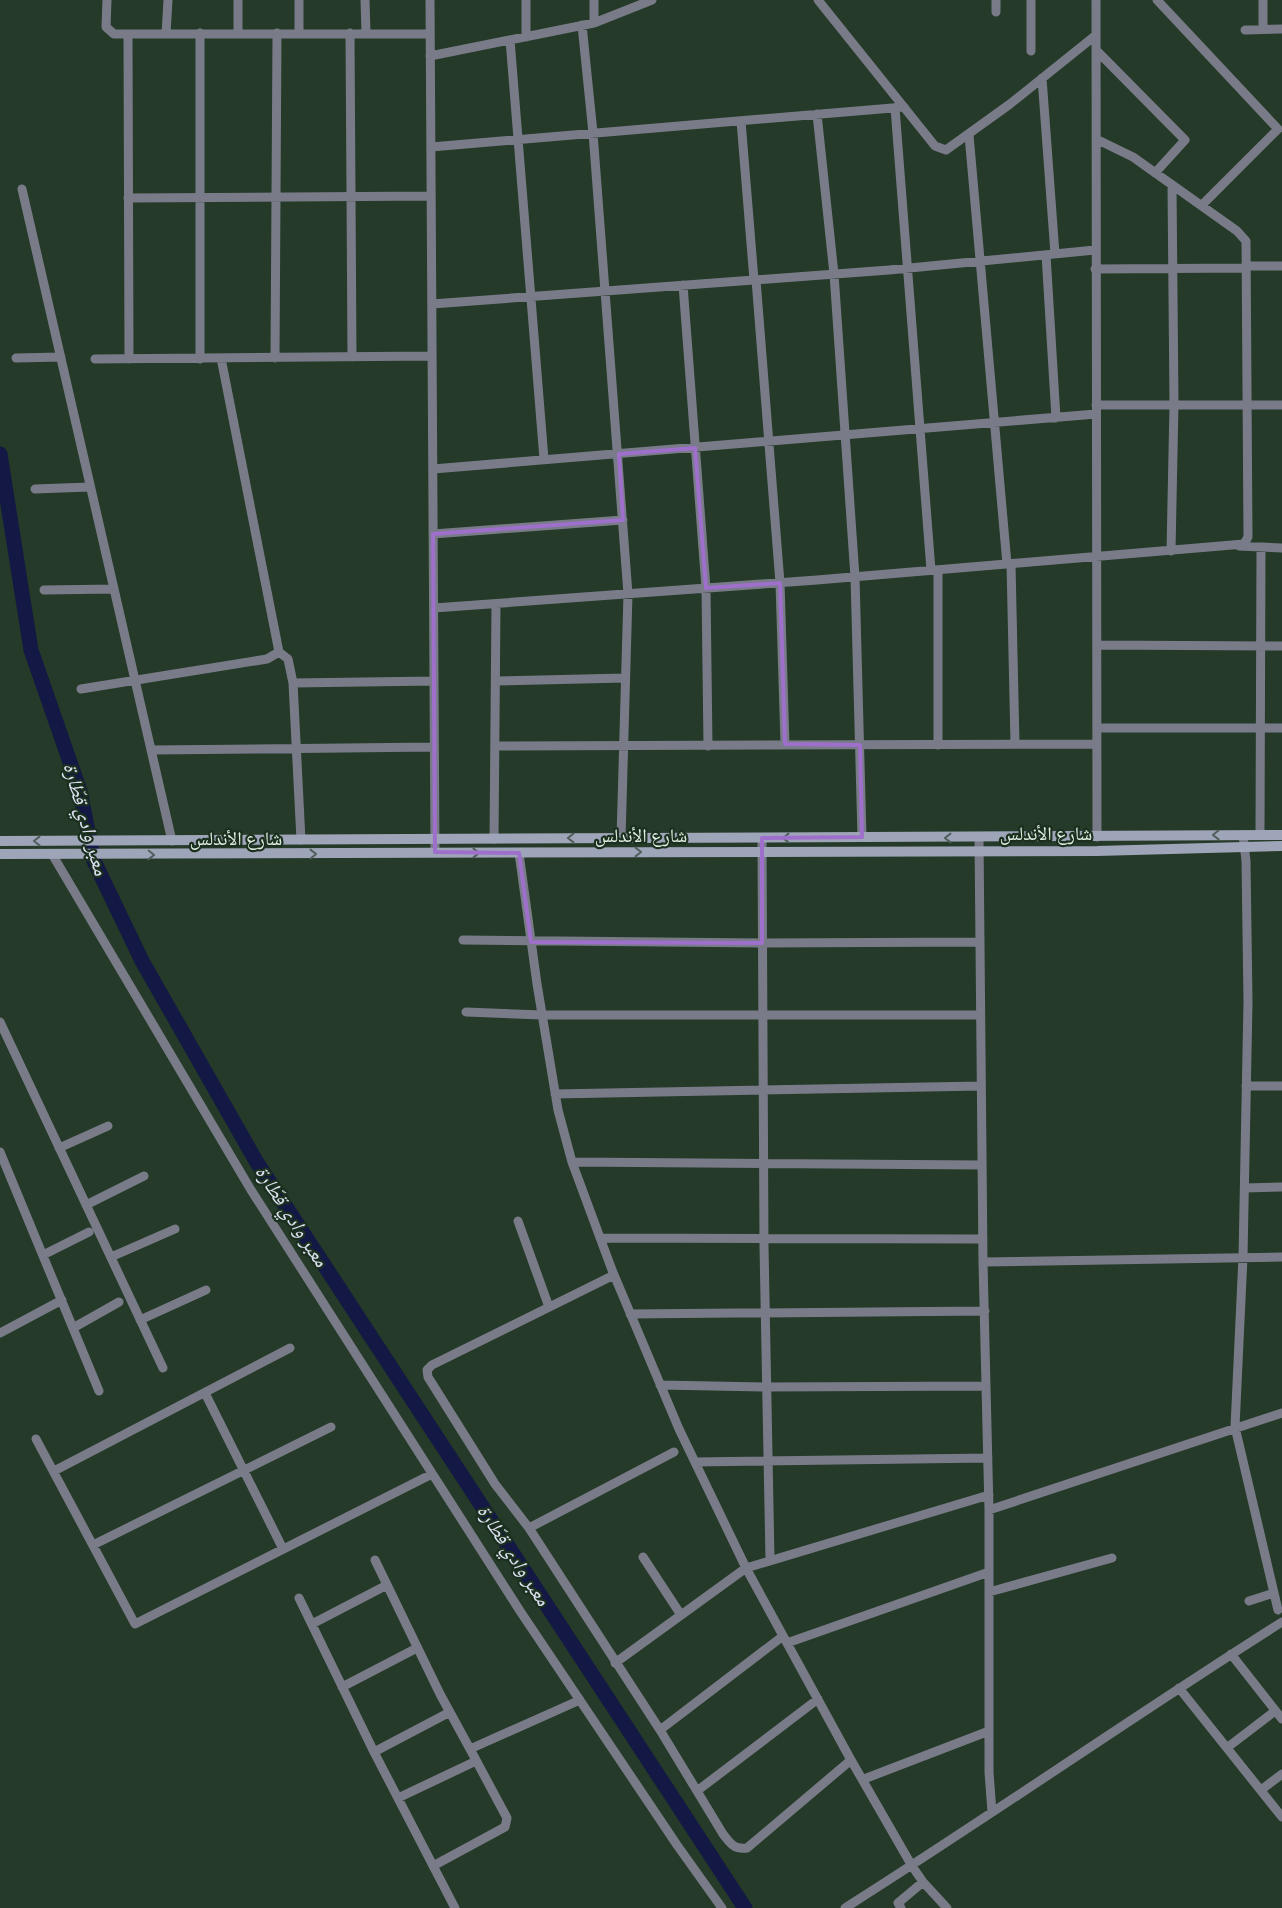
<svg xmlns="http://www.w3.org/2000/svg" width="1282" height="1908" viewBox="0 0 1282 1908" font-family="Cabin,'Noto Naskh Arabic',sans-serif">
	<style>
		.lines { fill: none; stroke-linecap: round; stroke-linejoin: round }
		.river { stroke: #131944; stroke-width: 15 }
		.minor { stroke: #797c88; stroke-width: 9 }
		.secondary { stroke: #9fa5b8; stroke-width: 10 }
		.oneway { stroke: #505f5c }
		.marked { fill: none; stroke: #9e70cb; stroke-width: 4; stroke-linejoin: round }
		.labels { text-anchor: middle; stroke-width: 4.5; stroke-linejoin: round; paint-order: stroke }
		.street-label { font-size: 19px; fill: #e0ede2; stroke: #1b301e }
		.water-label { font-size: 20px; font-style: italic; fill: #dde1f1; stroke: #1b301e }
	</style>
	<rect width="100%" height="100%" fill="#253a28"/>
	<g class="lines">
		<path class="river" d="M0 454 31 650 80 791 94 861 142 961 256 1161 745 1908"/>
		<path class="minor" d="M107 0 106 27 114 34H430
			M365 0 366 33
			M430 0 435 852
			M594 0V23
			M818 0 935 146 946 150 1010 104 1096 35
			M1096 0 1097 837
			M1157 0 1278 129 1202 205
			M1263 0V29
			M996 12V0
			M582 25 593 133 628 594 621 838
			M1245 30 1282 29
			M299 32V0
			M200 33V359
			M238 33V0
			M350 33 352 357
			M128 34 129 359
			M166 34 168 0
			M526 37V0
			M510 40 544 459
			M1096 50 1185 140 1155 173
			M1031 51V0
			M430 56 594 23 652 0
			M1042 78 1055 254
			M895 108 931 570
			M817 114 834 274 855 577 862 837
			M741 121 754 280
			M969 135 1007 564
			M431 147 904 107
			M22 189 172 841
			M128 198 431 196
			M1046 255 1056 418
			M1246 266H1282
			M1095 269 1246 268
			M756 280 780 583 785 744
			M683 285 706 588 708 746
			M432 304 889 270 1095 250
			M16 358 61 357
			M275 358 277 33
			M95 359 432 356
			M1096 405H1282
			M433 469 1096 414
			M35 489 90 487
			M433 534 623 520
			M1239 546 1282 548
			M1171 551 1174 404 1172 185
			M1011 564 1015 744
			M44 590 114 589
			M434 608 817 580 1244 544 1248 537 1246 241 1237 231 1133 157 1096 139
			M1097 645 1282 646
			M279 652 288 659 293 683 301 840
			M496 681 625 678
			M293 683 434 681
			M81 689 267 659 279 652 221 358
			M1097 728H1282
			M938 745V570
			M495 746 1097 744
			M151 750 434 747
			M1260 834 1261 547
			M1243 835 1246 861 1248 1002 1243 1257 1235 1427 1274 1593 1249 1601
			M762 838 764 1246 770 1560
			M979 838 983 1262 989 1510V1772L992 1812
			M494 839 496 604
			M519 853 537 984 558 1110 572 1162 612 1270 679 1429 746 1568 851 1760 912 1866 923 1882 947 1908
			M52 854 251 1190 520 1611 677 1845 722 1908
			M463 940 762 943 980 942
			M466 1012 543 1015H980
			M0 1022 163 1368
			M1246 1086H1282
			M555 1094 981 1086
			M59 1148 108 1126
			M0 1152 99 1391
			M572 1162 982 1165
			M1245 1188 1282 1187
			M86 1205 144 1176
			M518 1221 549 1307
			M600 1238 983 1239
			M43 1255 89 1232
			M111 1257 175 1229
			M983 1262 1282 1257
			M614 1275 432 1365 427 1370 428 1377 495 1484 529 1528 660 1730 723 1834C730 1843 734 1850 747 1848L851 1760
			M630 1314 985 1311
			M140 1320 206 1290
			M73 1328 119 1302
			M0 1333 62 1300
			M660 1385 767 1387 986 1386
			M205 1393 283 1549
			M36 1439 135 1624 432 1474
			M695 1462 988 1458
			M54 1471 290 1348
			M989 1510 1282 1413
			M529 1528 674 1452
			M93 1545 331 1427
			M643 1557 681 1615
			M375 1560 440 1694 470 1749 580 1700
			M989 1592 1112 1558
			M1274 1593 1278 1610
			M299 1598 374 1752 455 1908
			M312 1624 387 1585
			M787 1643 989 1572
			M1231 1654 1282 1719
			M615 1663 746 1568 989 1495
			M342 1687 417 1648
			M1179 1688 1282 1817
			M660 1730 783 1636
			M1228 1747 1275 1711
			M374 1752 450 1712
			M864 1779 989 1731
			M1261 1790 1282 1774
			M697 1791 818 1699
			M398 1798 476 1761
			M433 1866 505 1827 507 1818 470 1749
			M845 1908C992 1815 1135 1715 1282 1622
			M901 1908 898 1903 923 1882"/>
		<path class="secondary" d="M0 841 1282 835
			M0 854 1097 851 1282 846"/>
	</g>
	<defs><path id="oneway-chevron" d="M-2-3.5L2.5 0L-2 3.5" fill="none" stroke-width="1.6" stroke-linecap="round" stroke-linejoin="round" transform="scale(1.25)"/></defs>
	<g class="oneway">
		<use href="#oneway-chevron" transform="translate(1216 835) rotate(179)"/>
		<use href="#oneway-chevron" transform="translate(571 838) rotate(180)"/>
		<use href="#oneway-chevron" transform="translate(786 838) rotate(180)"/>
		<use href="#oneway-chevron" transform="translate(948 838) rotate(-180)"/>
		<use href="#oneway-chevron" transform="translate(37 841) rotate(-180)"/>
		<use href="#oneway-chevron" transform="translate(638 852)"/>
		<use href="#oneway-chevron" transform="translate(476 853)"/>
		<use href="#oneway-chevron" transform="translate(313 854) rotate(-1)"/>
		<use href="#oneway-chevron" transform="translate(151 855) rotate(1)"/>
	</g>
	<path class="marked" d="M695 448 706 588 780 583 785 744 860 745 862 837 762 838V943L531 942 519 853 435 852 433 534 623 520 619 454Z"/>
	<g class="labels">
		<g class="street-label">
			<text x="1046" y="840">شارع الأندلس</text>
			<text x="641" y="842">شارع الأندلس</text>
			<text x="236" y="845">شارع الأندلس</text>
		</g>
		<g class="water-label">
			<text transform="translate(86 819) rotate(74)" y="7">معبر وادي قطّارة</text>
			<text transform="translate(292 1216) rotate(57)" y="7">معبر وادي قطّارة</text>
			<text transform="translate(514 1555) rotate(57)" y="7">معبر وادي قطّارة</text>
		</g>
	</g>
</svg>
